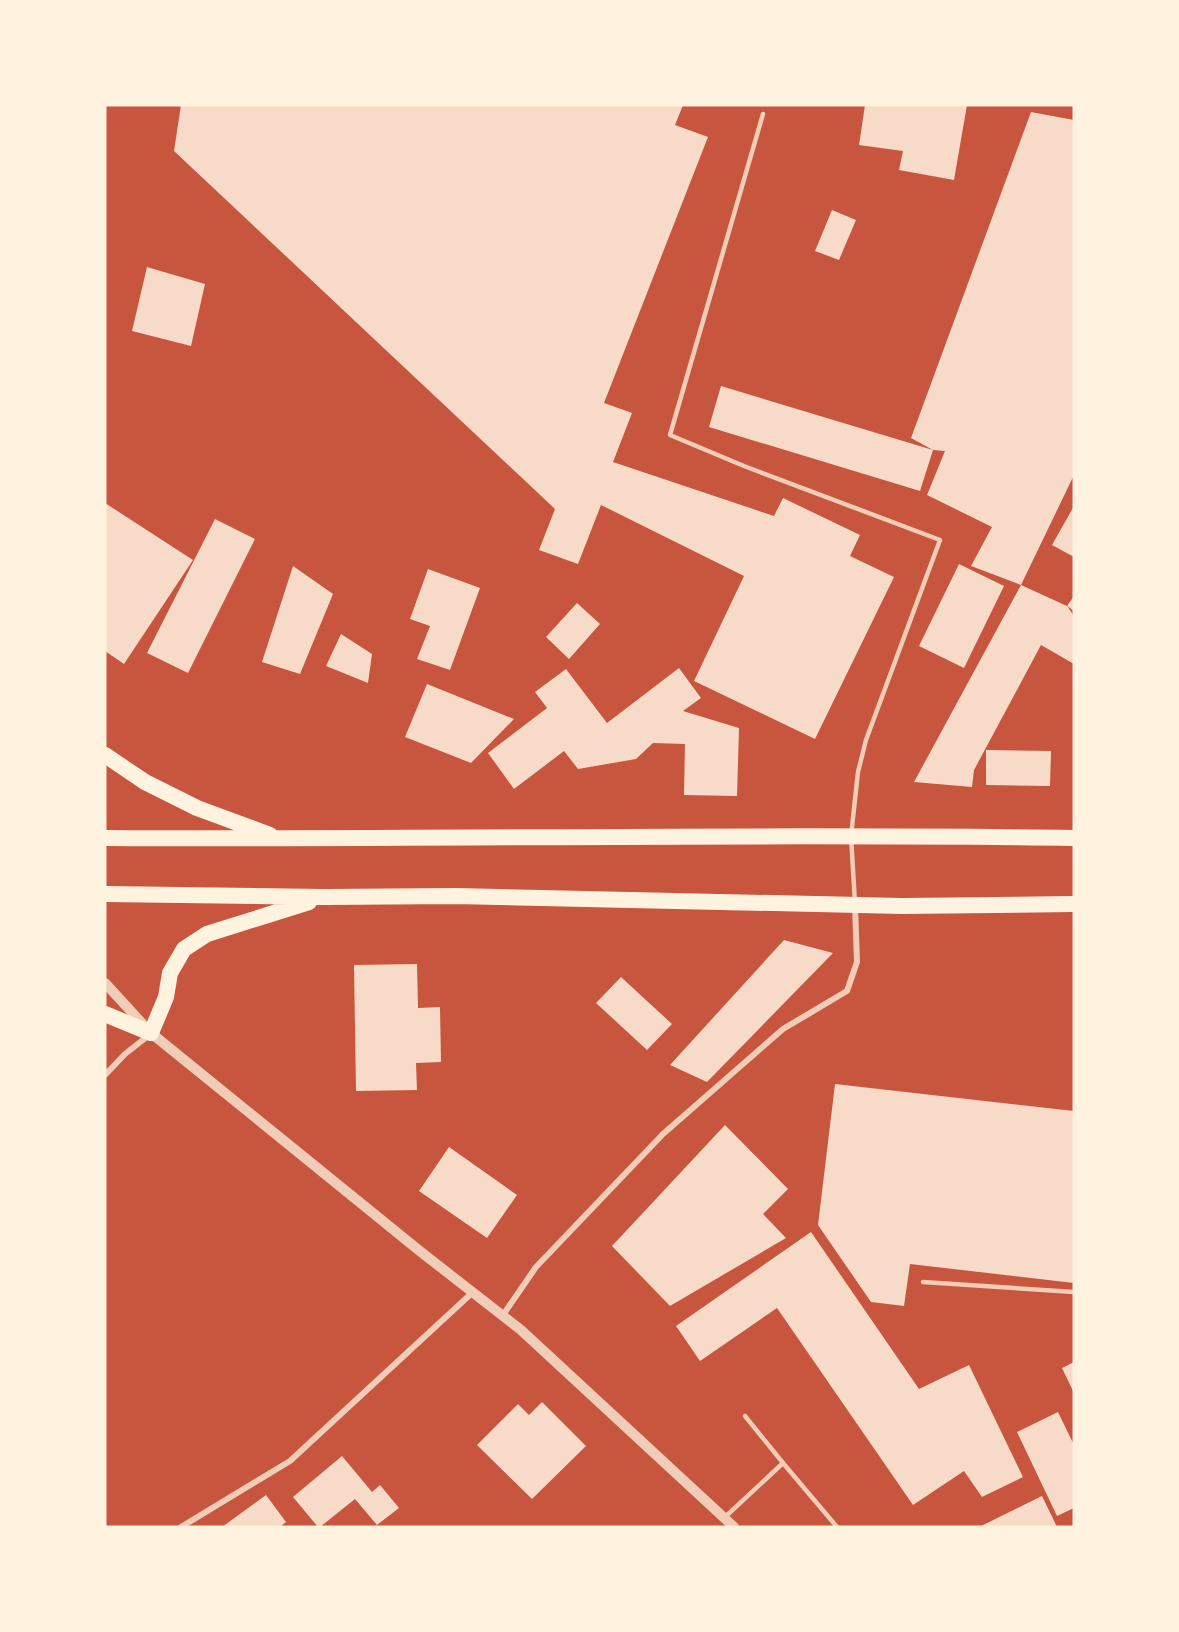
<svg xmlns="http://www.w3.org/2000/svg" width="1179" height="1632" viewBox="0 0 1179 1632" font-family="Inter,sans-serif">
	<style>
		.building { fill: #f7dbc8 }
		.lines { fill: none; stroke-linecap: round; stroke-linejoin: round }
		.service { stroke: #f1ccb7; stroke-width: 4.5 }
		.minor { stroke: #f1ccb7; stroke-width: 6 }
		.tertiary { stroke: #f1ccb7; stroke-width: 10 }
		.trunk { stroke: #fff3e0; stroke-width: 16 }
	</style>
	<rect width="100%" height="100%" fill="#c8553d"/>
	<path class="building" d="M181 105H683L675 125 708 137 604 403 632 413 613 462 774 516 783 498 860 535 850 556 894 577 815 739 694 681 744 576 601 505 578 564 539 550 555 509 174 151Z
		M865 105H967L954 180 899 170 903 151 859 145Z
		M1031 112 1074 120V475L1021 585 971 566 992 527 927 495 945 451 933 450 911 438Z
		M832 210 856 220 839 260 815 251Z
		M147 267 205 284 191 346 132 331Z
		M721 386 933 450 920 491 709 427Z
		M105 503 193 560 124 664 105 651Z
		M1074 506V557L1052 545Z
		M215 519 255 539 188 673 147 653Z
		M959 564 1004 586 964 668 919 646Z
		M293 566 333 594 300 674 262 662Z
		M428 569 480 588 450 670 417 659 430 626 410 619Z
		M1021 585 1067 606 1074 596V611L1067 606 1074 616V664L1041 645 974 770 972 787 914 782Z
		M577 603 600 624 569 659 546 637Z
		M341 634 372 654 368 683 326 666Z
		M679 668 701 698 683 711 739 728 737 796 684 795 685 744 653 743 636 759 578 769 564 751 514 789 488 753 547 708 535 692 566 669 607 723Z
		M427 684 514 719 471 763 405 737Z
		M986 750 1051 751 1050 786 986 785Z
		M784 940 833 953 707 1082 670 1065Z
		M417 964 418 1008 440 1007 441 1062 416 1063 417 1090 356 1091 354 965Z
		M621 977 672 1024 647 1050 596 1003Z
		M835 1084 1074 1111V1283L910 1264 904 1306 871 1302 818 1225Z
		M725 1125 788 1189 763 1214 786 1238 670 1306 612 1246Z
		M449 1147 517 1195 487 1238 419 1191Z
		M811 1232 919 1389 969 1365 1023 1477 982 1497 964 1471 913 1505 777 1308 700 1361 676 1326Z
		M1074 1362V1393L1062 1368Z
		M542 1402 586 1446 532 1499 477 1445 518 1404 529 1415Z
		M1058 1412 1074 1445V1508L1057 1516 1017 1432Z
		M342 1456 372 1492 380 1485 399 1508 377 1525 355 1499 320 1527H318L293 1497Z
		M266 1495 286 1522 280 1527H222Z
		M1042 1496 1057 1527H979Z"/>
	<g class="lines">
		<path class="service" d="M763 114 670 435 744 466 940 540 866 740 858 772 851 836 855 903
			M923 1282 1074 1292
			M783 1463 837 1527
			M724 1518 783 1463 745 1416"/>
		<path class="minor" d="M105 1075 125 1054 148 1036
			M503 1315 536 1267 663 1134 783 1029 847 991 857 962 855 906
			M181 1527 290 1461 473 1292"/>
		<path class="tertiary" d="M105 983 151 1033 421 1252 521 1330 734 1527"/>
		<path class="trunk" d="M105 755 145 782 197 808 270 835
			M105 838C428 840 751 833 1074 838
			M105 894 324 897 456 896 902 906 1074 904
			M105 1014 151 1033 166 997 170 973 184 949 207 934 309 902"/>
	</g>
	<rect width="1179" height="1632" fill="none" stroke="#fff3e0" stroke-width="213"/>
</svg>
